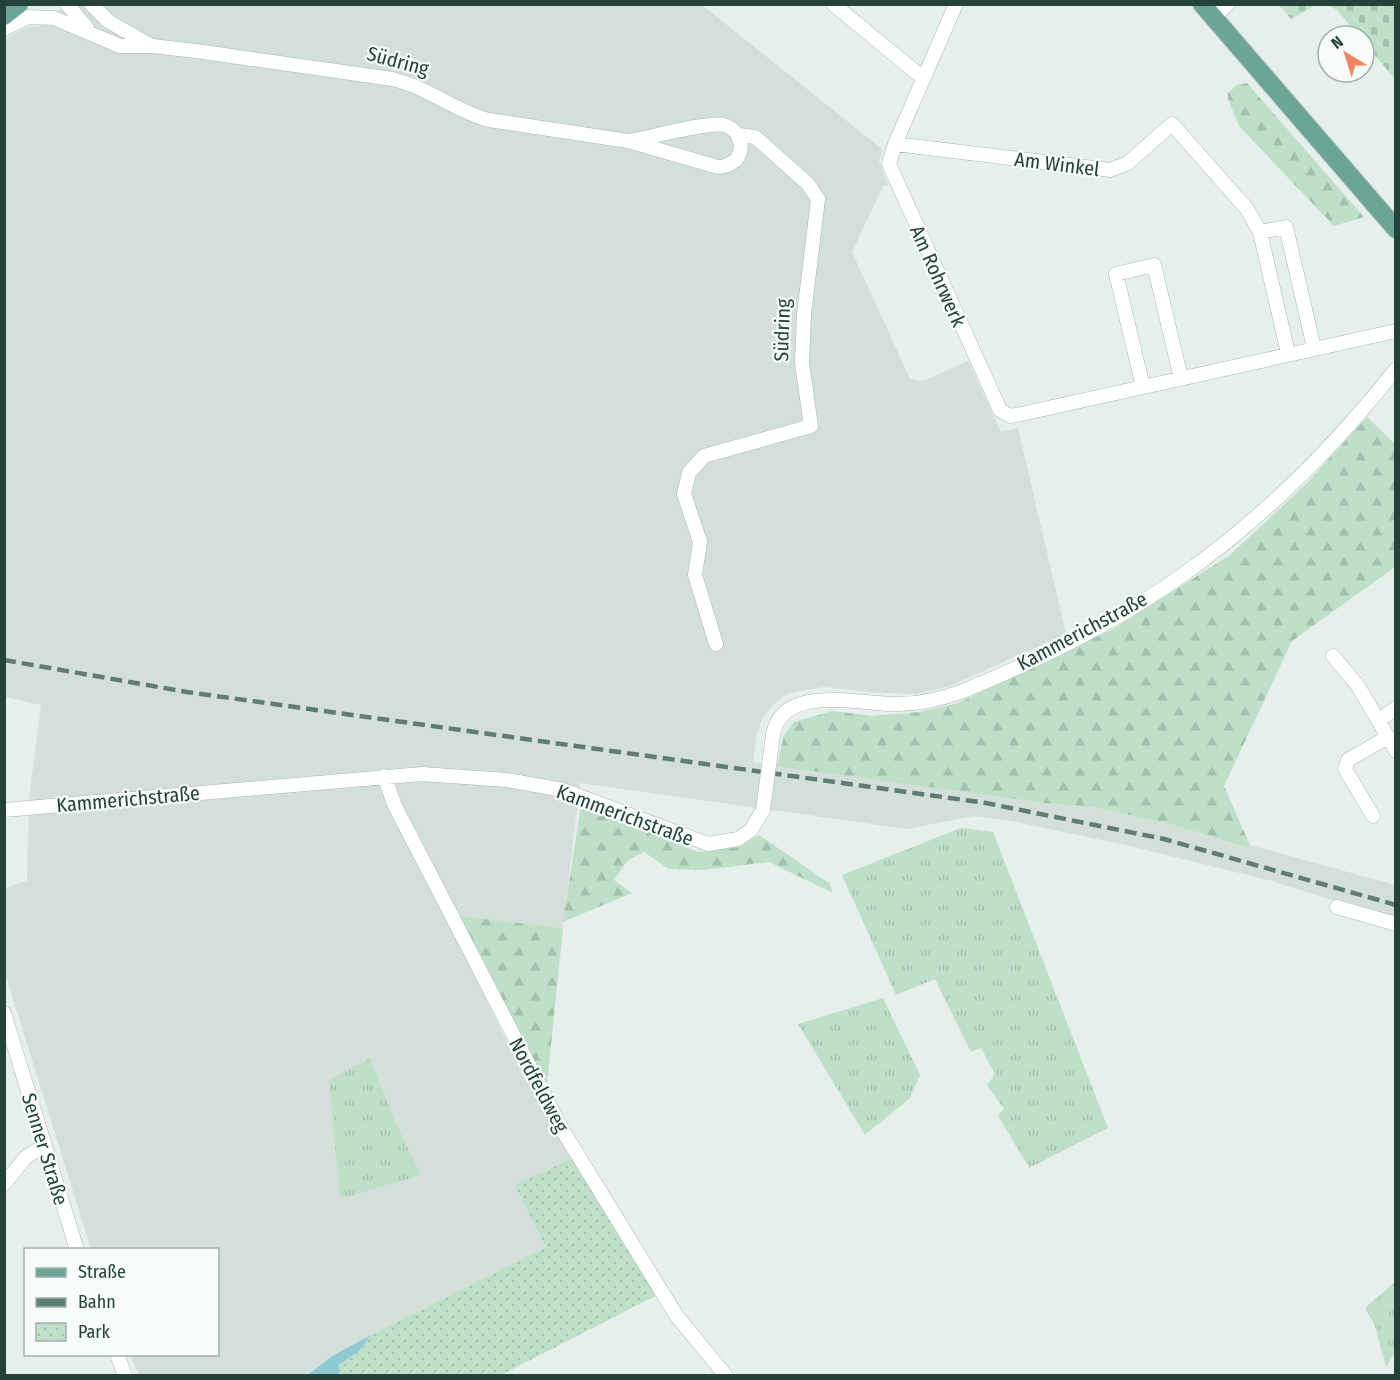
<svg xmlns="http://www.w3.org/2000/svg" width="1400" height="1380" viewBox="0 0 1400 1380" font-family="'Fira Sans Condensed',sans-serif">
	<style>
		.built { fill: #d4dfda; fill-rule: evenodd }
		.grass { fill: url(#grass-tufts) }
		.forest { fill: url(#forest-firs) }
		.cemetery { fill: url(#cemetery-stones) }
		.park { fill: url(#park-dots) }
		.water { fill: #8ec9d4 }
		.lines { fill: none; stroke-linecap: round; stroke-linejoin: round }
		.minor-casing { stroke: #a8b8b2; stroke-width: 15 }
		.major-casing { stroke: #c2cac8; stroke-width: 20 }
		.minor { stroke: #fff; stroke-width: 14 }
		.major { stroke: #6aa596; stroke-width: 18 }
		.rail { stroke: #5f7d75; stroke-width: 4.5; stroke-dasharray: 12 6; stroke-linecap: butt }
		.minor-bridge-casing { stroke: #a8b8b2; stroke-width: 15; stroke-linecap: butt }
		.minor-bridge { stroke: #fff; stroke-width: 14 }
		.labels { text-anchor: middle; stroke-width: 4.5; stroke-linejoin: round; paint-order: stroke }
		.street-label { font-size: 20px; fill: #24423a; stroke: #f7fbf9 }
	</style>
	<defs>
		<pattern id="grass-tufts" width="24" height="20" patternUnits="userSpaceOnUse" patternTransform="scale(1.5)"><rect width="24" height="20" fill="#bfe0c8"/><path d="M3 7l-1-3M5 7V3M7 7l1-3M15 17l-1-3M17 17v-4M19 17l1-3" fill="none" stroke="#a4c1ad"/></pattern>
		<pattern id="forest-firs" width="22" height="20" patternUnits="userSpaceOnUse" patternTransform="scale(1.5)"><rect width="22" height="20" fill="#bfe0c8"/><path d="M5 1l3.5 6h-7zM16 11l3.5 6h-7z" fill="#a4c1ad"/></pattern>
		<pattern id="cemetery-stones" width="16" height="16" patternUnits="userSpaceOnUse" patternTransform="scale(1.5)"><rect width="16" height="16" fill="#bfe0c8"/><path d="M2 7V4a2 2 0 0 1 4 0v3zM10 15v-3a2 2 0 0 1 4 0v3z" fill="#a4c1ad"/></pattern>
		<pattern id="park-dots" width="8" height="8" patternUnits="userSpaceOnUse" patternTransform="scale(1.5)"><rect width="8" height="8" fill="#bfe0c8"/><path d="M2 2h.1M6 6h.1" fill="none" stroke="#a4c1ad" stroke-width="1.8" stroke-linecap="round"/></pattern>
	</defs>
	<rect width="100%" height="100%" fill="#e6efeb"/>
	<path class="built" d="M66 4 702 5 883 150 879 161 888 185 883 186 852 252 910 379 923 381 968 361 1001 432 1018 428 1066 634 950 686 917 694 877 693 824 687 789 693 775 703 763 717 757 733 753 762 1044 803 1099 808 1174 825 1247 848 1250 845 1395 885V920L1272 881 1130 846 1011 821 974 816 907 829 580 783 563 928 444 915 511 1050 573 1158 546 1247 371 1335 332 1356 308 1375H139L130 1355 218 1354V1250L91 1249 5 973V888L27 881 29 799 41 705 5 697 4 40 25 28 43 25ZM370 1058 393 1116 421 1175 329 1081Z"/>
	<path class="grass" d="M961 828 993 832 1108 1128 1029 1168 998 1115 1004 1109 987 1085 995 1074 981 1048 971 1052 935 979 896 995 842 875Z
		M883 998 920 1075 910 1098 865 1135 798 1024Z
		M370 1058 393 1116 421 1175 340 1199 329 1080Z
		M1395 1282V1352L1386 1367 1375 1326 1365 1308Z"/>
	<path class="forest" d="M1247 83 1364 217 1334 226 1239 126 1228 99V93L1237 85Z
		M1367 417 1395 444V567L1292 641 1224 786 1250 845 1248 848 1174 825 1099 808 1044 803 777 766 784 735 794 722 832 711 873 716 920 712 958 703 1113 629 1230 555 1308 482Z
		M581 805 698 852 739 847 759 835 829 883 833 893 769 862 704 870 669 869 644 852 628 860 614 880 632 893 563 922Z
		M457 916 563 928 546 1094Z"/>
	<path class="cemetery" d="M1279 5H1316L1291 19Z
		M1328 5H1395V79L1364 42V36H1359L1337 10Z"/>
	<path class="park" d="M573 1158 657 1295 501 1375H339V1365L359 1351 371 1335 546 1247 515 1185Z"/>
	<path class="water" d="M371 1335 359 1351 339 1365V1375H308L332 1356Z"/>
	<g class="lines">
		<g class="minor-casing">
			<path id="minor" d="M67 4 87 28
				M91 4 108 21 150 45
				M833 4 923 78
				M956 4 895 144 889 164 1000 410 1010 416 1017 415 1396 331
				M1213 17 1228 4
				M4 29 28 17 54 18 120 46H152L196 51 392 79C427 87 455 111 489 120L628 141 718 167C744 167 750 134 724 125 709 121 648 138 628 141
				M895 144 1110 170 1128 163 1172 124 1247 209 1260 232
				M1288 353 1260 232 1286 227 1314 348
				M1143 387 1116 274 1154 265 1181 378
				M716 644 695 575 700 542 684 494 689 473 704 456 811 426 802 363 804 314 818 199 808 184 755 137 739 135
				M1333 656 1358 686 1396 751
				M1379 720 1396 708
				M773 735C782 682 862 705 897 704 919 704 942 699 963 691 1036 661 1120 620 1184 574 1264 517 1335 446 1396 369
				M384 776 395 806 563 1131 676 1315 726 1376
				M4 810 422 774 507 780 563 790 708 844 738 839 751 830 763 810
				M1373 816 1345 769 1348 760 1388 737
				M1337 907 1396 924
				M4 1013 77 1250
				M4 1184 26 1157 44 1146
				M117 1354 125 1376"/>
		</g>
		<g class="major-casing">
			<path id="major" d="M1202 4 1396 229
				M4 16 19 4"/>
		</g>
		<use href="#minor" class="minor"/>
		<use href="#major" class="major"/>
		<path class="rail" d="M4 660 187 692 986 803 1164 839 1396 905"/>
		<g class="minor-bridge-casing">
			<path id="minor-bridge" d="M763 810 773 735"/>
		</g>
		<use href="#minor-bridge" class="minor-bridge"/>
	</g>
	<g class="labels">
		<g class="street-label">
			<text transform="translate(398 61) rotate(15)" y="7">Südring</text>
			<text transform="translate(1057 164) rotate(7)" y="7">Am Winkel</text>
			<text transform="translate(938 276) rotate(66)" y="7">Am Rohrwerk</text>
			<text transform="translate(782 330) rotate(-88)" y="7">Südring</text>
			<text transform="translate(1082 631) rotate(-28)" y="7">Kammerichstraße</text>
			<text transform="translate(128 799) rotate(-5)" y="7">Kammerichstraße</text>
			<text transform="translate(625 815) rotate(20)" y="7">Kammerichstraße</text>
			<text transform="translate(539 1085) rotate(62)" y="7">Nordfeldweg</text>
			<text transform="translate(45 1149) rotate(73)" y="7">Senner Straße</text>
		</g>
	</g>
	<rect width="1400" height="1380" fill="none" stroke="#24423a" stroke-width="12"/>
	<rect x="24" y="1248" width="195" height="108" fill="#f7fbf9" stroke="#a3b1ad" stroke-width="1.5"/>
	<rect x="36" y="1268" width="30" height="9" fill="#6aa596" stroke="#a3b1ad" stroke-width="1.5"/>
	<text x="78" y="1278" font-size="18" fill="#24423a">Straße</text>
	<rect x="36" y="1298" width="30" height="9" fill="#5f7d75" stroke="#a3b1ad" stroke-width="1.5"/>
	<text x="78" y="1308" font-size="18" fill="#24423a">Bahn</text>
	<rect x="36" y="1323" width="30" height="18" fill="url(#park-dots)" stroke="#a3b1ad" stroke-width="1.5"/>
	<text x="78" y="1338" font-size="18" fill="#24423a">Park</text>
	<g transform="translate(1346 54) rotate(322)"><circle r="28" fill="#f7fbf9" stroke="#a3b1ad" stroke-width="1.5"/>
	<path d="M0-4.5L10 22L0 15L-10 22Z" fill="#f4845f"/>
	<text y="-9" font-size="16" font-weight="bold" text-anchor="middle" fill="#24423a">N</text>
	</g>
</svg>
